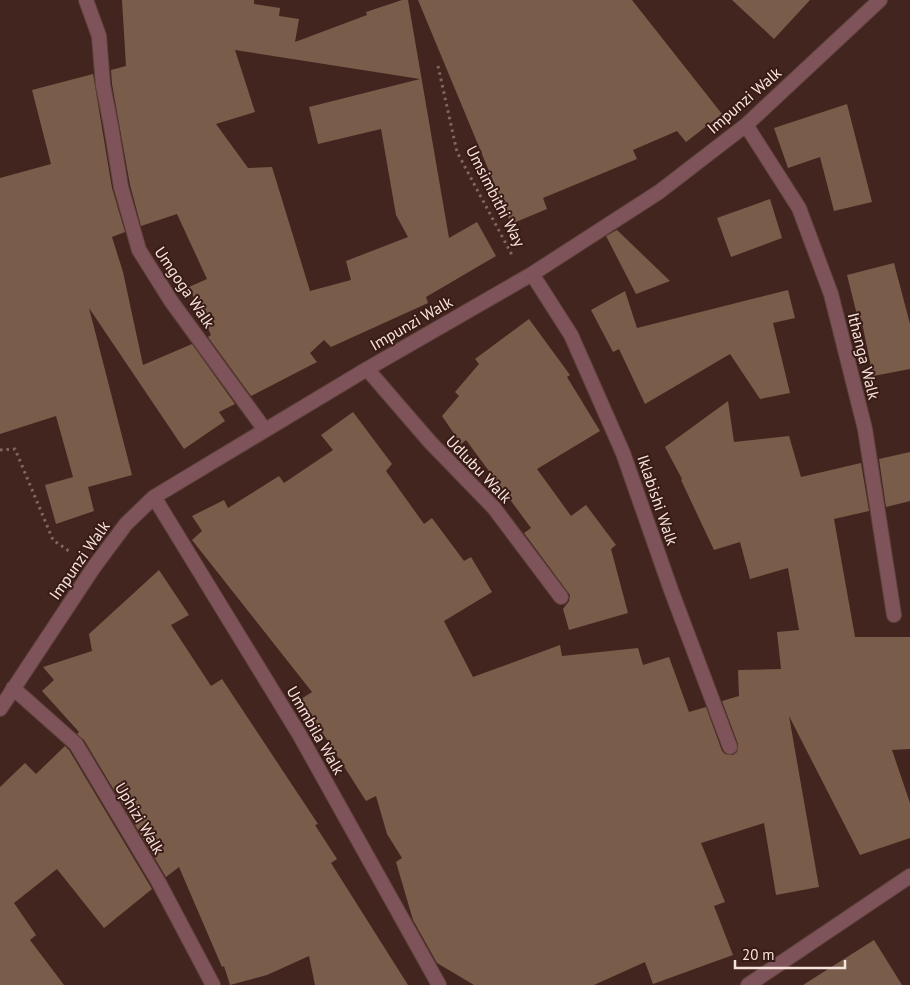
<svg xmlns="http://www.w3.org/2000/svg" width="910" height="985" viewBox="0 0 910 985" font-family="'PT Sans',sans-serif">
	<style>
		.building { fill: #795d4a; fill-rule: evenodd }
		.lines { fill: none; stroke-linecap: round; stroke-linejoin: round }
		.minor-casing { stroke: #60433e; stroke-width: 16 }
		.path { stroke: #816761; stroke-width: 3; stroke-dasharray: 2.5 4; stroke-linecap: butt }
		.minor { stroke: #7e5359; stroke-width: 14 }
		.labels { text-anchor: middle; stroke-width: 4; stroke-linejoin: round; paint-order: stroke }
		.street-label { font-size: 16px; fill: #f7e3de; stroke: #381b15 }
	</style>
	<rect width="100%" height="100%" fill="#43251f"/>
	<path class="building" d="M122 0H254V4L280 8 279 16 299 19 295 42 367 15 366 12 402 0H408L449 238 477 222 496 256 426 297 428 303 331 347 324 340 310 353 317 362 251 396 208 337 211 335 189 287 207 279 177 214 141 226 130 185 112 84 111 70 126 66ZM235 50 420 79 309 107 318 144 381 129 396 215 408 237 346 261 351 280 310 291 272 167 248 168 216 124 255 112Z
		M418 0H632L722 114 686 142 677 131 633 150 637 159 543 198 547 209 511 224Z
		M732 0H810L774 39Z
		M93 74 112 188 125 232 112 237 123 272 143 365 192 344 235 404 219 412 225 421 184 449 89 308 132 475 88 487 94 511 56 524 45 485 73 477 56 416 0 434V178L51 164 32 90Z
		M847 104 872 202 834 211 820 157 788 168 774 128Z
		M770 199 782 238 731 257 717 218Z
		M617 230 670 281 636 294 606 236Z
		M894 263 910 324V369L873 376 861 318 858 319 847 275Z
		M788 290 795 318 773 323 790 393 760 399 730 354 645 404 619 349 613 352 591 310 625 291 637 328Z
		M529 319 570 375 567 377 600 431 537 469 571 516 586 505 616 545 611 549 628 613 569 630 563 609 569 601 570 595 524 533 531 528 466 440 461 444 442 416 459 396 455 392 479 364 475 359Z
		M728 401 734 442 789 436 801 477 861 463 869 511 834 519 855 637H910V749L892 750 910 803V838L860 855 789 716 819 887 776 895 764 823 701 843 725 902 714 906 733 955 653 984 645 962 594 985H474L437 963 413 920 396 862 402 858 387 834 376 796 366 801 301 699 312 692 192 540 202 531 192 516 224 500 228 508 279 476 284 483 333 450 321 435 353 412 392 464 386 471 424 524 432 518 464 561 471 557 492 592 444 621 473 677 560 645 562 656 638 648 643 665 669 657 689 712 706 707 722 751 725 754 733 755 737 752 738 744 722 701 739 696 738 670 781 669 777 632 799 630 788 568 750 579 740 542 714 550 681 480 682 479 665 447Z
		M910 452V501L886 507 879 459Z
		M159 570 189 615 171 625 211 686 222 679 318 824 315 825 337 859 331 863 408 985H315L309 956 267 975 230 985 224 966 222 967 179 867 166 877 84 740 77 734 79 732 42 691 54 680 43 667 92 651 89 634Z
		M65 746 69 750 152 889 104 928 57 869 14 903 36 935 30 940 64 985H0V787L25 763 36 774Z
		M874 940 902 985H803Z"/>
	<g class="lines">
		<g class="minor-casing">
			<path id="minor" d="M86 0 99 36 103 85 111 126 121 187 139 250 171 301 265 430
				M746 125 799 208 831 294 865 429 894 615
				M532 274 571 335 623 453 671 590 730 747
				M367 369 430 442 494 508 561 597
				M154 497 299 734 439 985
				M13 688 76 744 158 881 213 985
				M0 709 94 567 126 524 154 497 367 369 532 274 659 192 746 125 880 0
				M748 985 910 876"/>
		</g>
		<path class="path" d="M438 66 457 152 512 255
			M0 450 15 449 53 540 72 553"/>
		<use href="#minor" class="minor"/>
	</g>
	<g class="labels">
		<g class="street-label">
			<text transform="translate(744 100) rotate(-41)" y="6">Impunzi Walk</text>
			<text transform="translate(496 196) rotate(63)" y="6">Umsimbithi Way</text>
			<text transform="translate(185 287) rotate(56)" y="6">Umgoga Walk</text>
			<text transform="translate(411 323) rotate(-30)" y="6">Impunzi Walk</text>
			<text transform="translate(864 356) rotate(76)" y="6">Ithanga Walk</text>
			<text transform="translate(479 469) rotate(46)" y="6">Udlubu Walk</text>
			<text transform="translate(658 500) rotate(71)" y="6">Iklabishi Walk</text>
			<text transform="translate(79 560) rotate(-55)" y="6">Impunzi Walk</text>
			<text transform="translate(316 730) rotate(60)" y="6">Ummbila Walk</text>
			<text transform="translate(140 818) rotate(59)" y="6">Uphizi Walk</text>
		</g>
	</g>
	<path d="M735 960v8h110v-8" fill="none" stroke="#f7e3de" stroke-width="2.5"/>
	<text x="742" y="960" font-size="15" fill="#f7e3de" stroke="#381b15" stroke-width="4" paint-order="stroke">20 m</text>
</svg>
